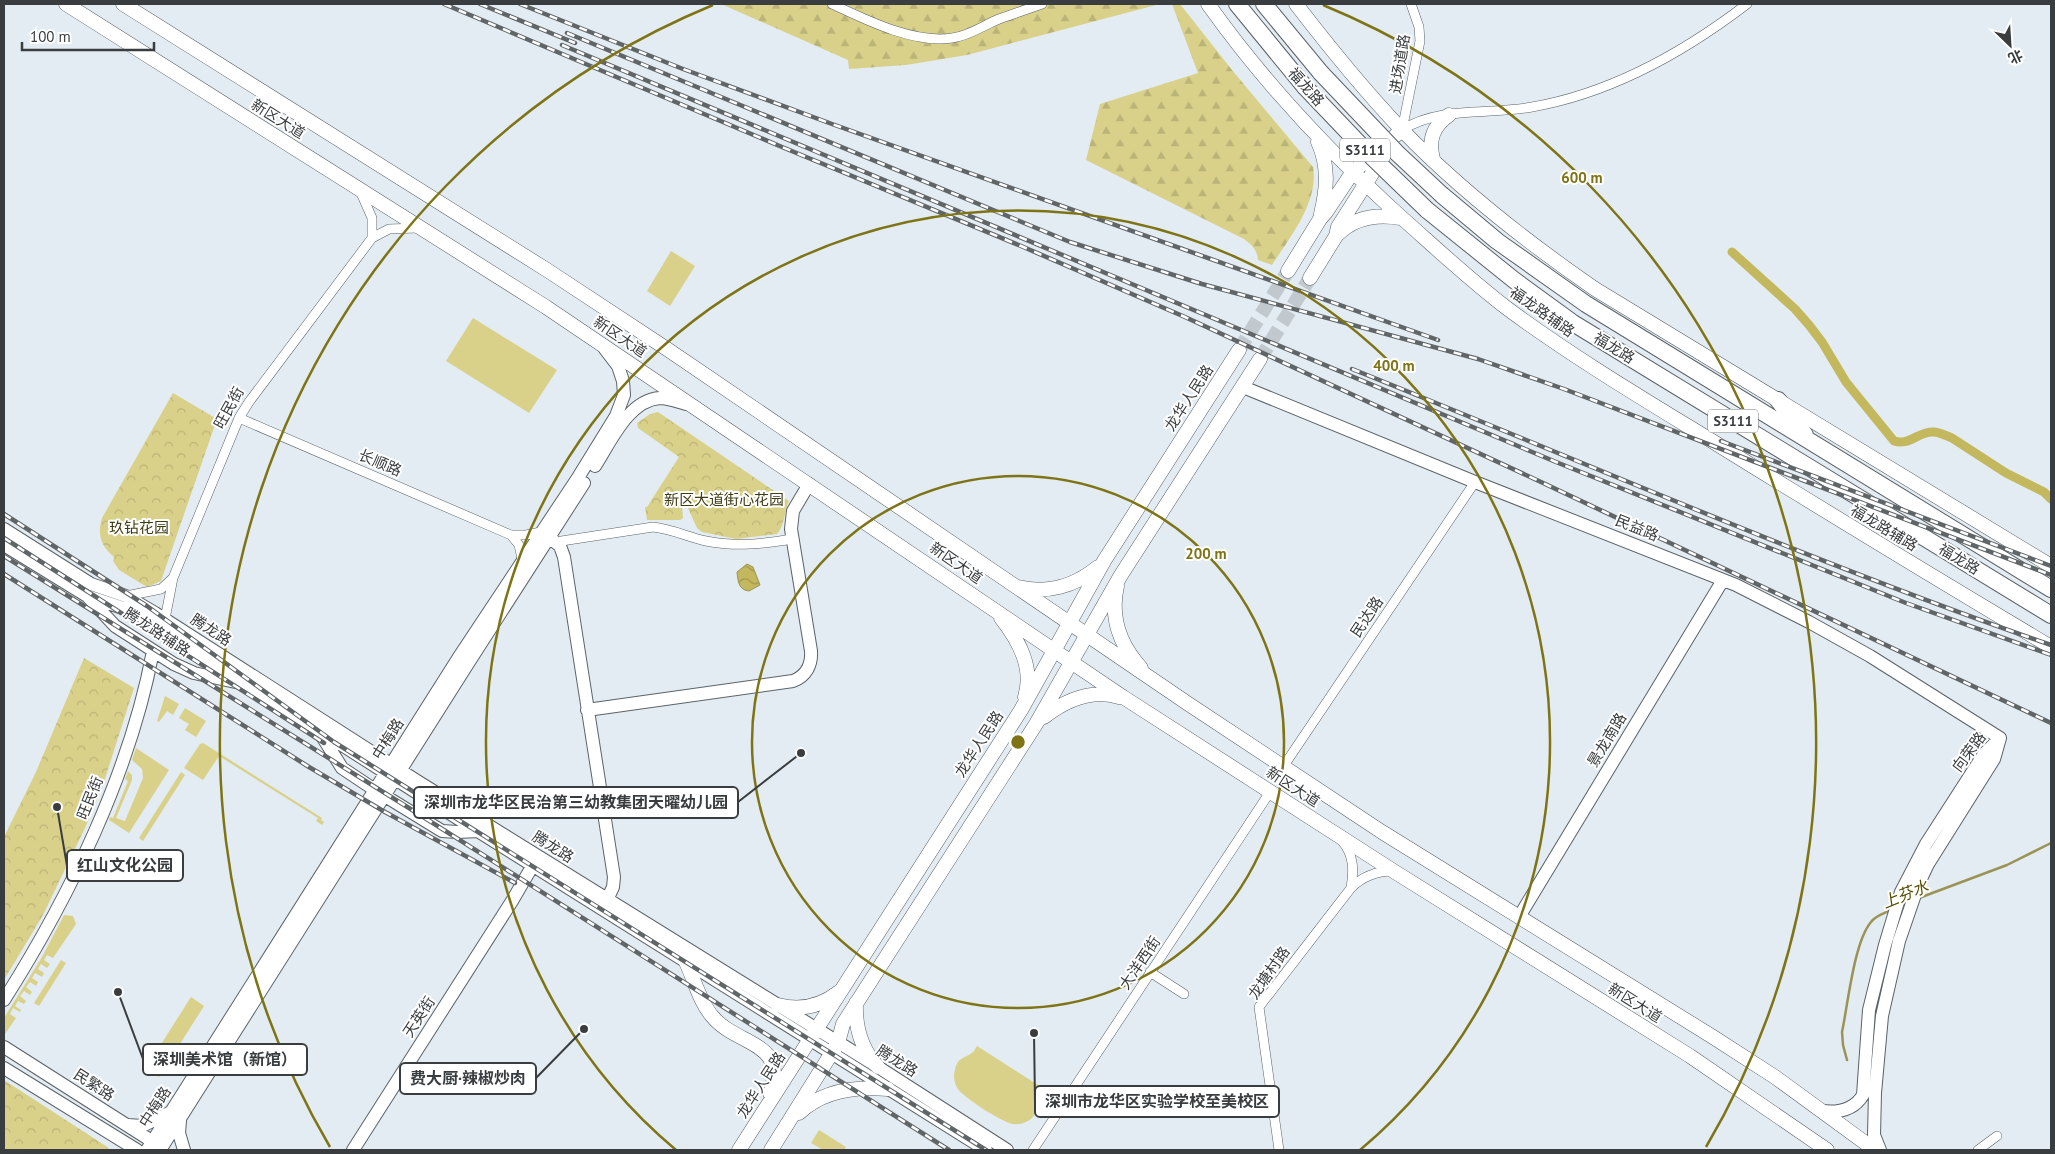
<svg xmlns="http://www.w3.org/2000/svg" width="2055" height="1154" viewBox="0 0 2055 1154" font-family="'PT Sans','Noto Sans SC',sans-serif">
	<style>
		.grass { fill: #d9d189 }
		.forest { fill: url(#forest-firs) }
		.park { fill: url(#park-crowns) }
		.water { fill: url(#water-waves); stroke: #9a9355 }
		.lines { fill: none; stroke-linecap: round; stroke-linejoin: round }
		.stream { stroke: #9a9355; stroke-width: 2.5 }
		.canal { stroke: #c3b85e; stroke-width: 9 }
		.primary-tunnel { stroke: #c1c9ce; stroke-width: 14; stroke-dasharray: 14 7; stroke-linecap: butt }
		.street-casing { stroke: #5b6368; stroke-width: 10 }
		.secondary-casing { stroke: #5b6368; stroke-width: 14 }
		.primary-casing { stroke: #5b6368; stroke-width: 15 }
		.highway-casing { stroke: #5b6368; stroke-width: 18 }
		.street { stroke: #fff; stroke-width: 9 }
		.secondary { stroke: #fff; stroke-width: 12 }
		.primary { stroke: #fff; stroke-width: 14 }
		.highway { stroke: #fff; stroke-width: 16 }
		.rail-casing { stroke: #606568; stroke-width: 4.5 }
		.rail { stroke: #fff; stroke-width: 2.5; stroke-dasharray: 8; stroke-linecap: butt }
		.highway-bridge-casing { stroke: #5b6368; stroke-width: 18; stroke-linecap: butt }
		.highway-bridge { stroke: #fff; stroke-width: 16 }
		.ring { fill: none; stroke: #7e7416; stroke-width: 2.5 }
		.labels { text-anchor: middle; stroke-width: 4; stroke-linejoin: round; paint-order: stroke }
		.shield { fill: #fff; stroke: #747779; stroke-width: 1 }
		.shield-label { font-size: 14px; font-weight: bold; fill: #393d3f }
		.street-label { font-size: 15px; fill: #393d3f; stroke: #fff }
		.park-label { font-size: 15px; fill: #403c15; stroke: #fff }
		.water-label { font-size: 16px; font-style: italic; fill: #544c01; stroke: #fff }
		.centre { fill: #7e7416; stroke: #fff; stroke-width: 2.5 }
		.ring-label { font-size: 15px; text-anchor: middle; font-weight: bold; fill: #7e7416; stroke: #fff; stroke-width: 4; stroke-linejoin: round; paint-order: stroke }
		.leader { fill: none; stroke: #393d3f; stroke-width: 2 }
		.callout-dot { fill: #393d3f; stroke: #fff; stroke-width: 2 }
		.callout { fill: #fff; stroke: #393d3f; stroke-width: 2 }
		.callout-label { font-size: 16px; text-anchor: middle; font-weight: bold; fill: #393d3f }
	</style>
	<defs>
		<pattern id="forest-firs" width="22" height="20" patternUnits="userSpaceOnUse" patternTransform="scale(1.25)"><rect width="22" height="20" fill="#d9d189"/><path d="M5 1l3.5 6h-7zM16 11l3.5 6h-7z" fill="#bbb477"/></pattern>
		<pattern id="park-crowns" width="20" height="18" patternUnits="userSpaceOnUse" patternTransform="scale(1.25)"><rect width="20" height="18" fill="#d9d189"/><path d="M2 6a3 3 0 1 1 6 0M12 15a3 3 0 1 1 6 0" fill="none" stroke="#bbb477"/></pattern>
		<pattern id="water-waves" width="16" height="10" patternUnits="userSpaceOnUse" patternTransform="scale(1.25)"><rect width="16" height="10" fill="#c3b85e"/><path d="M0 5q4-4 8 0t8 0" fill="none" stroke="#9f974f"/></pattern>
	</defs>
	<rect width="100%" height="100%" fill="#e3ecf2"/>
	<path class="grass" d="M671 251 695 266 670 306 647 291Z
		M473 318 557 370 529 413 446 361Z
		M165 696 179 704 173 715 167 711 159 722 157 721Z
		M185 708 206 721 196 737 185 730 189 724 179 718Z
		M203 743 322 818 321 820 324 822 322 825 316 821 318 818 219 756 203 780 184 768 200 744Z
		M136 748 169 770 129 833 109 820 110 817 113 818 128 781 125 779 128 771 132 775V780L116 818 125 821 143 778 142 769 132 760Z
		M181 772 185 775 143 841 139 838Z
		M64 915 73 916 76 924 53 958 47 955 44 960 50 964 47 968 41 964 38 969 44 973 42 977 35 973 32 978 38 982 36 986 30 982 26 987 32 992 30 995 24 991 20 996 26 1001 24 1004 18 1001 15 1006 21 1010 20 1012 13 1008 10 1014 16 1018 5 1034 4 1018 42 957Z
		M61 960 66 963 39 1006 34 1003Z
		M191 997 204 1006 159 1077 142 1067 147 1058 151 1060Z
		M977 1046 1049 1092 1045 1098 1040 1095C1042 1111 1030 1126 1013 1124 1003 1123 963 1097 958 1089 954 1083 953 1076 955 1070 958 1056 965 1059 973 1052 975 1051 975 1048 977 1046Z
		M819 1130 846 1147 844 1150H823L811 1143Z"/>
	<path class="forest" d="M721 4H1160L967 55 906 65 849 69 848 60Z
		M1172 4H1180L1232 70 1313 167C1319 202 1290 237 1272 265L1258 260C1257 249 1252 245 1244 239L1086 160 1100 104 1198 73Z"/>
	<path class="park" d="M173 393 217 419 161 581 147 587 119 570 113 561 114 557C101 546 97 535 102 518Z
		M658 412 789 501C784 512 785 525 777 534L736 539 702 532 697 528 688 508 682 506 683 518 680 520H647L645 507H647L679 457 638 428 637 423 650 414Z
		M84 658 134 688 103 785 85 828 43 915 4 980V837L36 772Z
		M4 1080 109 1148 107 1150H4Z"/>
	<path class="water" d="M747 564 753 567 760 585 749 591C738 590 738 580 737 572Z"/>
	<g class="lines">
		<path class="stream" d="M1919 898 2007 865 2051 843
			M1847 1060 1843 1045 1842 1032C1848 1004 1854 942 1871 922 1875 916 1885 913 1891 910"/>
		<path class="canal" d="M1732 252 1795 309 1809 325 1822 342 1846 382 1894 441C1909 446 1918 432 1932 432 1938 431 1946 436 1952 438L2006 473 2044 492 2051 499"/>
		<path class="primary-tunnel" d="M1239 350 1288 271
			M1260 359 1310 278"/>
		<g class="street-casing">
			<path id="street" d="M832 4C866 20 914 44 952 38 969 36 984 25 999 19 1013 14 1028 9 1042 4
				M1402 130C1439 106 1490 115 1532 107 1612 93 1683 53 1747 4
				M1402 130 1420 41 1419 27 1411 4
				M361 193 372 218V238
				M239 418 511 535H526L541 532
				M511 535 519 545 522 559
				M555 542 653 527C672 529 688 537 706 541 736 547 763 544 792 539
				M126 596 161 589 173 578
				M165 619 173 578 239 418 249 402 372 238 389 229 417 228
				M1283 767 1475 482
				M1342 841C1354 855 1354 870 1351 888
				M1150 972 1184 994
				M1033 1150 1270 792
				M1279 1150 1259 1007 1351 888C1363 876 1377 871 1393 871
				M1978 1150 1997 1136"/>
		</g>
		<g class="secondary-casing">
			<path id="secondary" d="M1243 387 1475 482 1736 585 1809 622 1870 656 2000 738
				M595 466C610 443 628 400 660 398 669 398 678 402 686 404
				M4 529 91 584 126 596 155 613 417 781 878 1067 1007 1150
				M549 537 560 546 564 557 614 877 613 887 607 900
				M4 545 87 596 132 611 411 789 986 1150
				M87 596 115 626 174 664 194 673 240 683
				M587 710 793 681C806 676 812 665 811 651L791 529 793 511 809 484
				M320 733 342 768 375 790
				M385 796 442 831 457 832 479 831
				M1519 917 1723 580
				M4 1000C70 896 130 773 153 651
				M4 1047 158 1145
				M4 1068 137 1150
				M1822 1111C1839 1113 1854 1110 1863 1095L1869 1010 1885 945 1901 892 1926 844 1984 754 1998 740
				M180 1121 179 1133 184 1150
				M128 1125 142 1126 169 1113
				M147 1150 459 657 579 476 616 416 624 395 623 381 618 366 605 349
				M160 1150 467 665 584 483
				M353 1150 512 901 533 865
				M1880 1150 1874 1135 1875 1093 1882 1016 1899 941 1919 883 1928 864 1994 759 2000 738"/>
		</g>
		<g class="primary-casing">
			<path id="primary" d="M66 4 546 307 1123 697 1395 872 1690 1056 1827 1150
				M123 4 547 270 667 349 1187 703 1382 832 1713 1037 1775 1077 1875 1150
				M1208 4C1264 83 1330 153 1402 218 1437 249 1471 281 1508 309 1577 360 1652 404 1725 449 1833 516 1942 582 2051 647
				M1296 4C1329 47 1364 90 1401 129 1459 189 1527 242 1595 289L2051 566
				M1318 142C1329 166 1327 189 1321 214
				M1433 159C1428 140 1433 126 1449 115
				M1338 234C1355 217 1378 214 1401 218
				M1288 271 1320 219 1326 212 1352 173 1402 130
				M1310 278 1336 236 1338 227 1384 155
				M1117 586C1110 617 1120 645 1141 668
				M1018 587C1047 594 1075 586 1098 567
				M1001 618C1019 641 1034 668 1025 697
				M1044 717C1066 700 1092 689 1119 697
				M685 960C694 978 699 1001 712 1016 736 1046 789 1041 770 1093
				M856 1003C855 1028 861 1049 878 1067
				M778 1005C800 1011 821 1006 839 992
				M799 1113C823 1090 856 1086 888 1089
				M739 1150 1021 710 1104 561 1239 350
				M771 1150 838 1043 843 1024 1036 724 1121 575 1260 359"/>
		</g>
		<g class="highway-casing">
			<path id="highway" d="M1237 4 1305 87
				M1264 4 1321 73
				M1442 195 1497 241 1586 304 2051 589
				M1427 210 1514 280 1573 323 2051 615
				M1778 400 1805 435"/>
		</g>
		<use href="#street" class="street"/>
		<use href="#secondary" class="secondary"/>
		<use href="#primary" class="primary"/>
		<use href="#highway" class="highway"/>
		<g class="rail-casing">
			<path id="rail" d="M444 4 782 147 1021 246 1185 317 1541 482 2051 723
				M480 4 575 43
				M520 4 683 69 832 124 1438 340
				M567 33 1070 242 1202 284 1478 359 1564 389 2051 575
				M562 45 1556 462 1906 603 2051 655
				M1352 369C1584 462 1814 563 2051 645
				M1721 441 2051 566
				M4 514 147 606 334 742 986 1150
				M4 538 324 743
				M4 556 417 813 949 1150
				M4 574 309 767 385 812 515 883"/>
		</g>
		<use href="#rail" class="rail"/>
		<g class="highway-bridge-casing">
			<path id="highway-bridge" d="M1321 73 1397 153 1442 195
				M1305 87 1368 153 1427 210"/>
		</g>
		<use href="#highway-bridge" class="highway-bridge"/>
	</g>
	<g class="ring">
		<circle cx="1018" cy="742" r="266"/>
		<path d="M676 1150A532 532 0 1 1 1360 1150"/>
		<path d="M330 1147A798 798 0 0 1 713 5M1323 5A798 798 0 0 1 1706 1147"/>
	</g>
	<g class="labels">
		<g class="shield">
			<rect x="1340" y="138.5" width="50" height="23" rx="4"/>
			<rect x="1708" y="409.5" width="50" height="23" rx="4"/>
		</g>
		<g class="shield-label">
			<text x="1365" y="155">S3111</text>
			<text x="1733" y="426">S3111</text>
		</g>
		<g class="street-label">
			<text transform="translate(1400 64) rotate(-81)" y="5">进场道路</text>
			<text transform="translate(1306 87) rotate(48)" y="5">福龙路</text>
			<text transform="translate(278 119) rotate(32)" y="5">新区大道</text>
			<text transform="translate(1542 312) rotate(35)" y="5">福龙路辅路</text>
			<text transform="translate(620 337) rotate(34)" y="5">新区大道</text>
			<text transform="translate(1614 348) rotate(31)" y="5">福龙路</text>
			<text transform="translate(1189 398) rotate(-57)" y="5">龙华人民路</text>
			<text transform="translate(229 408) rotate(-61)" y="5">旺民街</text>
			<text transform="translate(380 463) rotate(23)" y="5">长顺路</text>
			<text transform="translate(1637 528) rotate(22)" y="5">民益路</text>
			<text transform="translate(1884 528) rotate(31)" y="5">福龙路辅路</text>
			<text transform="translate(1959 559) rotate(31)" y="5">福龙路</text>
			<text transform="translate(956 563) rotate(35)" y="5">新区大道</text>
			<text transform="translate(1367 617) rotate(-56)" y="5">民达路</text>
			<text transform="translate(211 630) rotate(33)" y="5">腾龙路</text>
			<text transform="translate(157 632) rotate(33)" y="5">腾龙路辅路</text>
			<text transform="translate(388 739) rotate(-58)" y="5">中梅路</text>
			<text transform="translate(1607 740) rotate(-59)" y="5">景龙南路</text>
			<text transform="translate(979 744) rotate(-57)" y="5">龙华人民路</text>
			<text transform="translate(1969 752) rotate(-53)" y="5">向荣路</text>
			<text transform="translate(1293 787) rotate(33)" y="5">新区大道</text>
			<text transform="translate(90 798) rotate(-68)" y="5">旺民街</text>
			<text transform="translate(553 847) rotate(32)" y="5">腾龙路</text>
			<text transform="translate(1140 963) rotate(-56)" y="5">大洋西街</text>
			<text transform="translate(1269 973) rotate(-55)" y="5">龙塘村路</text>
			<text transform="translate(1635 1003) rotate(32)" y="5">新区大道</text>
			<text transform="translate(419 1017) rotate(-57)" y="5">天英街</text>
			<text transform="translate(897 1061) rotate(32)" y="5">腾龙路</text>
			<text transform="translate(94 1085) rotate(33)" y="5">民繁路</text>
			<text transform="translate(761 1085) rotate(-57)" y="5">龙华人民路</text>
			<text transform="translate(155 1107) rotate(-57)" y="5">中梅路</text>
		</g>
		<g class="park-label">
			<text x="724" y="505">新区大道街心花园</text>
			<text x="139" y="533">玖钻花园</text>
		</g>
		<g class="water-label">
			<text transform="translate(1905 894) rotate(-22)" y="6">上芬水</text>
		</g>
	</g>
	<circle cx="1018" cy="742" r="8" class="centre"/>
	<g class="ring-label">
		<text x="1582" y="183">600 m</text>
		<text x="1394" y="371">400 m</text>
		<text x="1206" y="559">200 m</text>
	</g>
	<path class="leader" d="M801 753L738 802M57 807L67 866M118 992L143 1059M584 1029L536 1078M1034 1033L1035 1102"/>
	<g class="callout-dot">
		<circle cx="801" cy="753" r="5"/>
		<circle cx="57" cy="807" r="5"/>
		<circle cx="118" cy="992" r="5"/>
		<circle cx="584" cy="1029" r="5"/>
		<circle cx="1034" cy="1033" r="5"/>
	</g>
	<g class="callout">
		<rect x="414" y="787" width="324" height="31" rx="5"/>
		<rect x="67" y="850" width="116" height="31" rx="5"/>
		<rect x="143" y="1044" width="164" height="31" rx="5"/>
		<rect x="400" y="1063" width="136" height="31" rx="5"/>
		<rect x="1035" y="1086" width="244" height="31" rx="5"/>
	</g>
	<g class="callout-label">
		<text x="576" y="808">深圳市龙华区民治第三幼教集团天曜幼儿园</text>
		<text x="125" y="871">红山文化公园</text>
		<text x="225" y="1065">深圳美术馆（新馆）</text>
		<text x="468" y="1084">费大厨·辣椒炒肉</text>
		<text x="1157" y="1107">深圳市龙华区实验学校至美校区</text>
	</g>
	<rect width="2055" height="1154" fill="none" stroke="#393d3f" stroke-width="10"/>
	<g transform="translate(2010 45) rotate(155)" stroke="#ffffff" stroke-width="4" paint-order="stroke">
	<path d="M0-4L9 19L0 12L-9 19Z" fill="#393d3f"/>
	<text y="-8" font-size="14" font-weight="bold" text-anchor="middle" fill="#393d3f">北</text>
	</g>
	<path d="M22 42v8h132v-8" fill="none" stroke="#393d3f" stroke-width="2.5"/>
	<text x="30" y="42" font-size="15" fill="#393d3f" stroke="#ffffff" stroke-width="4" paint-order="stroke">100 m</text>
</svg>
